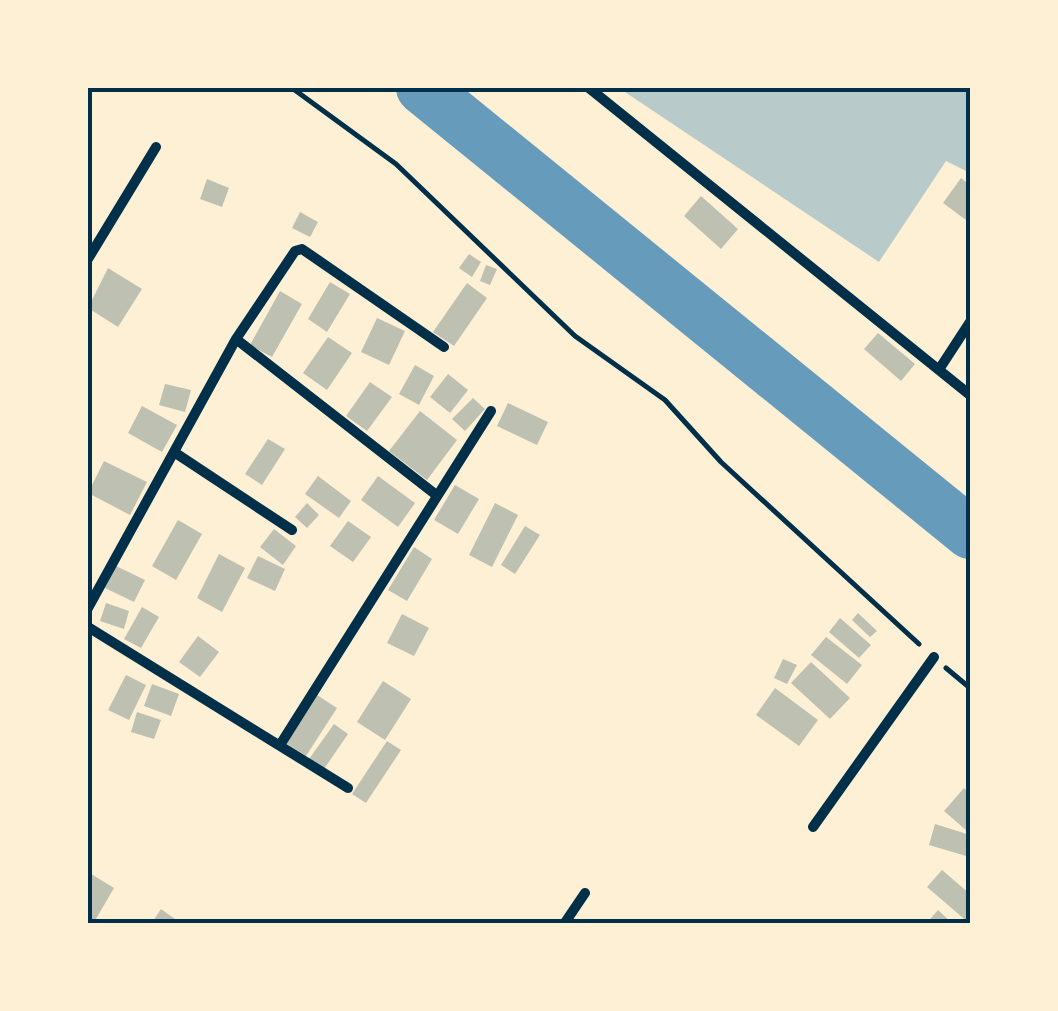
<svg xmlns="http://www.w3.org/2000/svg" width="1058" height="1011" viewBox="0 0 1058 1011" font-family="'IBM Plex Sans',sans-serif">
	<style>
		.green { fill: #b9caca }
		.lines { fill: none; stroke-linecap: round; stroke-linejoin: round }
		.river { stroke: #669bbc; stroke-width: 52 }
		.building { fill: #bec0b2 }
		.path { stroke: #003049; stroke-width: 5 }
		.minor { stroke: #003049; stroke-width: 10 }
		.neatline { fill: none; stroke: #003049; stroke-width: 4 }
	</style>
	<rect width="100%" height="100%" fill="#fdf0d5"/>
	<path class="green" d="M619 88H970V173L946 161 879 262Z"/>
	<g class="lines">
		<path class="river" d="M422 88 970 533"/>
	</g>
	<path class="building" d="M961 178 970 185V223L943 203Z
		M207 179 229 188 222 207 200 199Z
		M701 196 738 229 721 249 684 216Z
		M300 212 318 222 310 237 292 228Z
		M469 254 481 262 472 277 459 268Z
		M486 265 497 269 490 285 480 281Z
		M108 268 142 289 118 327 88 308Z
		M330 282 350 294 327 332 308 319Z
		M467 283 487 298 454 346 433 332Z
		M280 291 302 304 272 357 250 345Z
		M377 318 405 331 389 365 361 352Z
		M878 333 915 364 901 381 864 349Z
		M328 337 352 353 327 390 303 373Z
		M415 365 434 376 419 405 399 394Z
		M448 374 468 390 450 413 430 397Z
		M370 382 392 397 367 431 346 416Z
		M165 384 191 390 185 412 159 405Z
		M473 398 485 409 465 431 452 419Z
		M508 403 548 422 537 445 497 426Z
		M142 406 177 425 162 452 128 433Z
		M420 411 457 440 427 480 389 451Z
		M268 439 285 449 262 485 245 474Z
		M104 461 147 482 130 515 88 493Z
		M318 476 351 501 339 518 305 494Z
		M378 476 415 503 398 527 361 500Z
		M455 485 479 499 458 534 434 520Z
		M307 503 319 515 307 528 295 517Z
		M495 503 518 515 492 567 469 555Z
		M178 520 202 534 176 580 152 566Z
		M348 521 371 537 353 562 330 546Z
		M525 526 540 535 515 574 501 565Z
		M274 529 296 546 283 565 260 547Z
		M414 547 432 559 407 601 388 590Z
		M219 554 245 568 222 612 197 598Z
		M258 556 285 569 275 591 247 578Z
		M116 566 145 580 134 602 105 588Z
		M106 603 129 611 124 629 100 621Z
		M142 607 159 617 141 648 124 639Z
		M858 613 877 631 870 637 852 620Z
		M402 614 429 628 414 656 387 643Z
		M840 618 871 645 859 658 829 632Z
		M198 636 219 652 200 677 179 662Z
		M826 637 862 665 847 684 811 655Z
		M783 659 797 665 787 684 774 678Z
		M811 662 850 698 830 719 791 683Z
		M126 675 146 685 129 720 108 710Z
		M383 681 411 699 385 740 357 722Z
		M152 684 179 694 171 716 144 706Z
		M775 688 818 720 799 746 756 715Z
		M317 695 337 708 306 756 286 743Z
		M137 712 161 720 154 739 131 732Z
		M334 724 348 734 324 769 309 759Z
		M387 741 401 750 366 803 352 794Z
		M964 788 970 794 967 831 944 811Z
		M935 824 970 835 966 856 929 845Z
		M942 870 970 894V924L927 887Z
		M88 872 114 888 93 924H88Z
		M161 909 182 924H151Z
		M938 910 953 924H926Z"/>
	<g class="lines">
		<path class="path" d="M292 88 396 164 575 336 665 400 721 462 919 644
			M946 668 970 688"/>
		<path class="minor" d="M589 88 970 395
			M88 259 156 147
			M236 339 435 494
			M940 368 970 322
			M177 454 292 530
			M88 608 236 339 295 251 302 249 444 347
			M88 627 348 788
			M280 745 491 411
			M813 827 934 657
			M564 924 585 893"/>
	</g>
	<rect width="1058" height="1011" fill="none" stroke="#fdf0d5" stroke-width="180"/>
	<rect x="90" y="90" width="878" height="831" class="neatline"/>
</svg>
